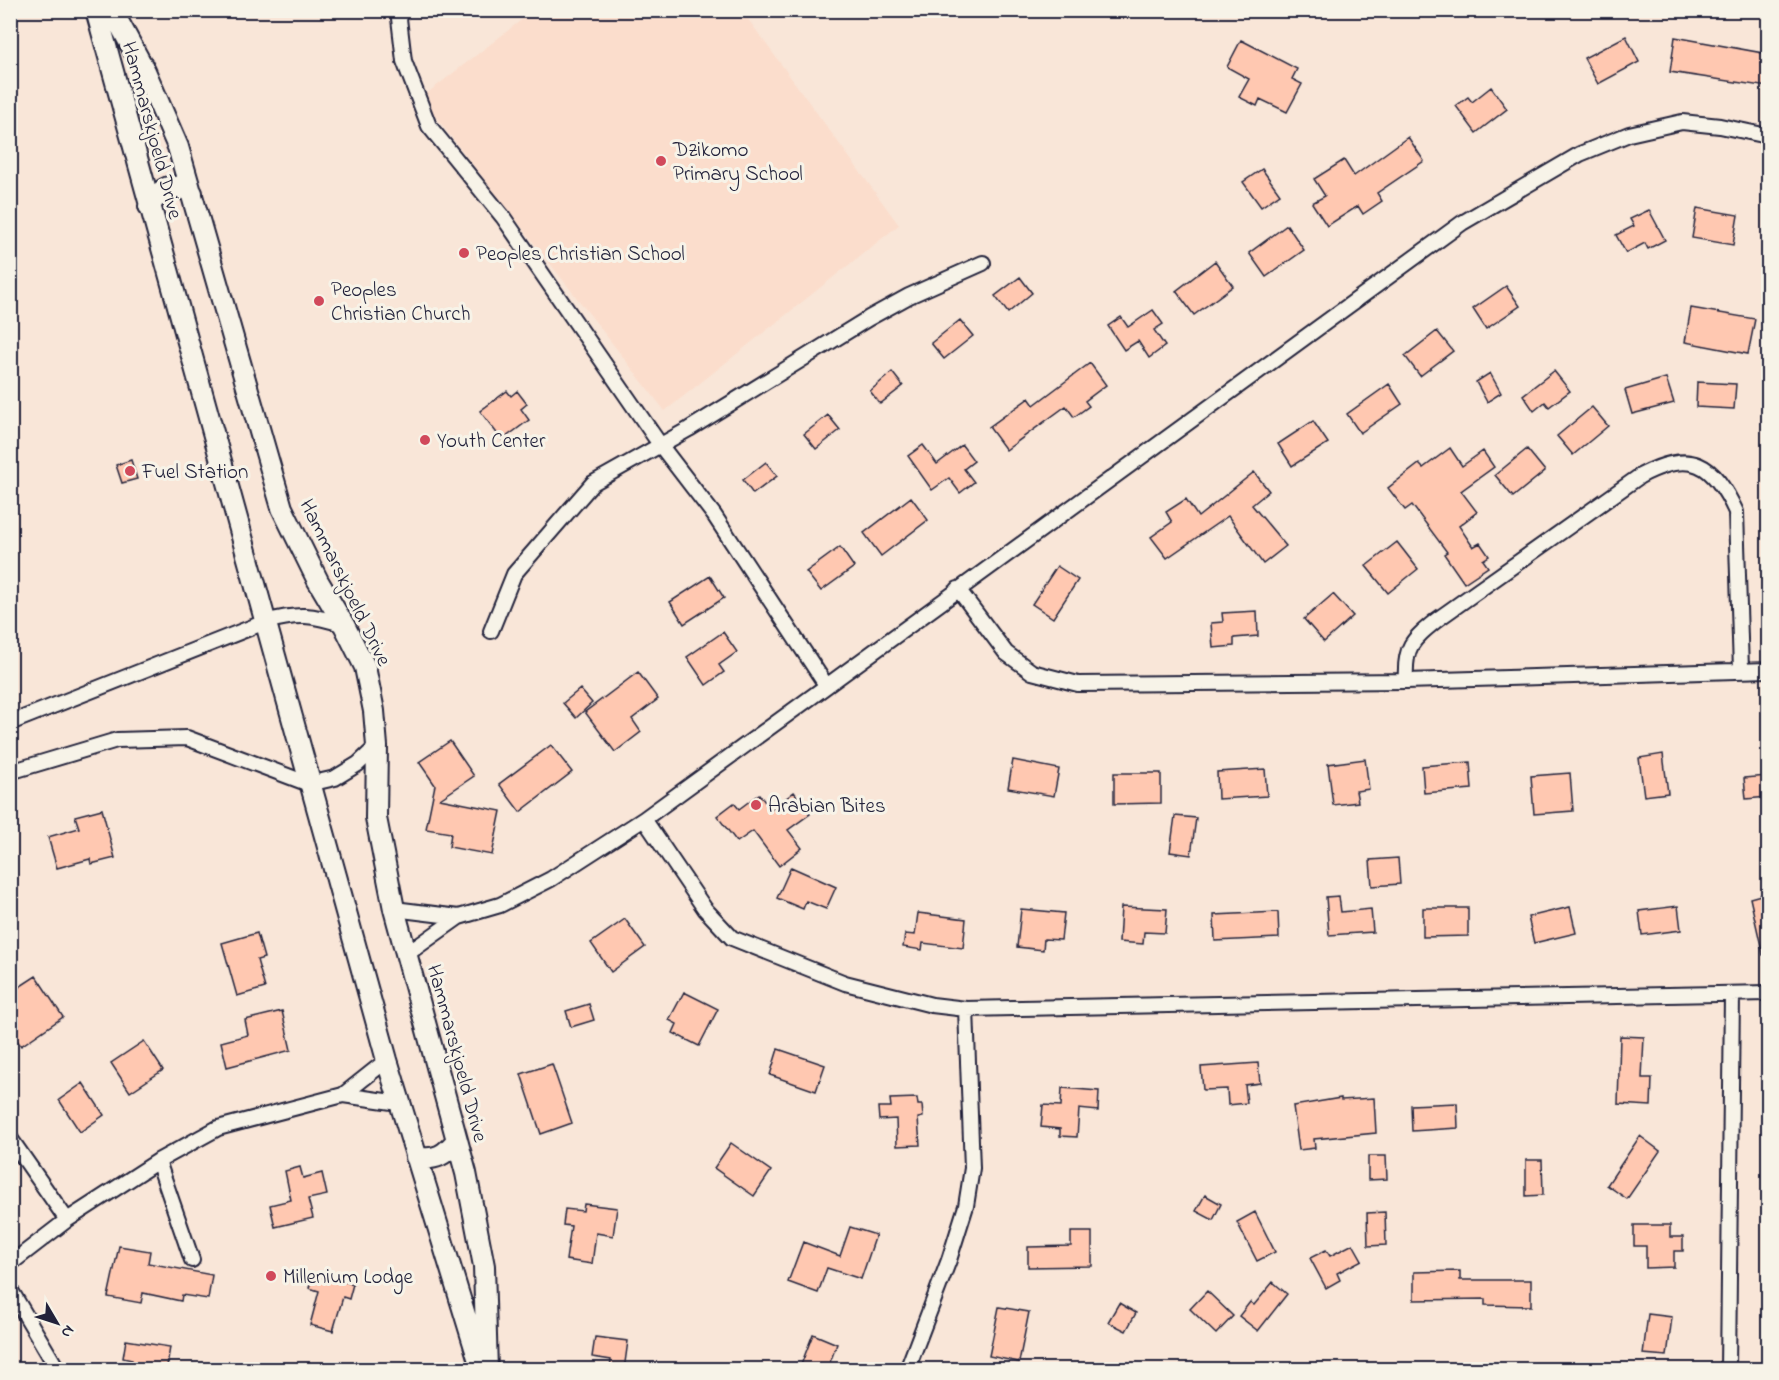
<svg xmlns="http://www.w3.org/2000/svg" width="1779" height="1380" viewBox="0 0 1779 1380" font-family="'Indie Flower',sans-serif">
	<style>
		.built { fill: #fbddcc }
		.building { fill: #ffc8b1; stroke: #22223b; stroke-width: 1.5 }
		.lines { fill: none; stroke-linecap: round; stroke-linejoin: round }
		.minor-casing { stroke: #22223b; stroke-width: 18 }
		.secondary-casing { stroke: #22223b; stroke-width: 24 }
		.minor { stroke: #f7f3e8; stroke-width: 14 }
		.secondary { stroke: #f7f3e8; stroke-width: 20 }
		.poi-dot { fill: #d1495b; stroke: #f7f3e8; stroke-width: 2 }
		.labels { text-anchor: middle; stroke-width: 6; stroke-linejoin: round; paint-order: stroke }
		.street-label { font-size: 21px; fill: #22223b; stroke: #f7f3e8 }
		.poi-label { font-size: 21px; fill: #22223b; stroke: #f7f3e8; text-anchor: start }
	</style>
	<rect width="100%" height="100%" fill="#f9e6d8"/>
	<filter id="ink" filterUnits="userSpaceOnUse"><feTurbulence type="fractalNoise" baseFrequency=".0167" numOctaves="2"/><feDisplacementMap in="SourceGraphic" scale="12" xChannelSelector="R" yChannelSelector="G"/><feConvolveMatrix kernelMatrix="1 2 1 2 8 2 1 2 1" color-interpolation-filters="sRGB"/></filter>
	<g filter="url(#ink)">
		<path class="built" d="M533 11H742L899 225 665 411 421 98Z"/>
		<path class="building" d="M1626 36 1639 62 1598 84 1584 58Z
			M1675 37 1768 54V87L1670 72Z
			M1241 40 1297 69 1292 79 1302 84 1287 112 1260 99 1257 106 1239 97 1249 79 1227 67Z
			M1491 87 1507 109 1476 133 1456 106 1468 97 1472 102Z
			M1408 137 1424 161 1377 193 1382 201 1363 214 1358 206 1327 226 1312 203 1325 196 1314 179 1344 160 1354 176Z
			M1262 169 1280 194 1261 207 1243 182Z
			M1697 208 1738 215 1733 245 1692 238Z
			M1649 210 1665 240 1648 249 1645 243 1626 253 1616 235 1634 226 1630 219Z
			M1287 225 1304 250 1266 277 1249 253Z
			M1215 261 1233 286 1194 315 1176 291Z
			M1020 277 1032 293 1008 313 995 296Z
			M1506 286 1520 306 1486 329 1473 309Z
			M1691 308 1755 319 1748 354 1685 342Z
			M1153 310 1163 324 1154 330 1165 346 1149 358 1138 341 1124 350 1108 326 1121 317 1128 327Z
			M960 320 973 336 944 359 931 343Z
			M1437 331 1453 351 1420 376 1405 356Z
			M1090 363 1106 385 1085 401 1089 406 1074 417 1066 406 1006 450 989 427 1029 398 1034 405Z
			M1554 371 1570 391 1549 407 1545 402 1534 411 1523 395Z
			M892 372 903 386 880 404 870 391Z
			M1490 373 1501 393 1487 402 1476 382Z
			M1666 378 1674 403 1632 414 1625 390Z
			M1697 382 1736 384 1734 409 1696 407Z
			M1389 384 1402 404 1360 433 1347 414Z
			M507 391 511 396 517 391 527 404 521 409 529 420 502 440 480 411Z
			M1592 407 1608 426 1573 455 1557 436Z
			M828 415 840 430 816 449 804 434Z
			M1313 421 1328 443 1292 466 1278 444Z
			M923 445 937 464 962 445 974 461 964 469 974 482 960 493 949 478 932 490 908 456Z
			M1450 448 1462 466 1483 451 1494 467 1461 491 1477 512 1459 526 1473 547 1480 543 1489 556 1483 560 1488 567 1464 583 1444 554 1447 552 1412 505 1405 510 1388 488 1419 464 1423 468Z
			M1527 449 1545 471 1513 497 1495 475Z
			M131 460 137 479 122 483 116 465Z
			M766 462 777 476 753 494 743 480Z
			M1254 472 1269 491 1252 505 1286 546 1263 564 1228 516 1167 558 1151 537 1172 522 1166 512 1186 499 1198 517Z
			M911 497 928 520 881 556 864 533Z
			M1397 542 1418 569 1388 593 1366 566Z
			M840 547 854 567 821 591 806 572Z
			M1057 566 1078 580 1053 618 1032 604Z
			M710 576 724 598 684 624 670 602Z
			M1333 594 1353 616 1324 642 1304 619Z
			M1257 611 1258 636 1234 638V646L1213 648 1211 623 1223 622 1222 613Z
			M723 632 737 652 719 665 724 672 706 685 687 657Z
			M638 672 658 699 632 719 641 732 615 752 585 712Z
			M580 689 592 703 576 718 563 703Z
			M450 741 474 776 440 799 501 811 492 855 449 847 451 833 426 829 435 785 419 762Z
			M551 745 572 772 520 812 499 784Z
			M1663 754 1668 793 1644 796 1639 758Z
			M1365 759 1369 789 1356 791 1358 802 1333 805 1328 764Z
			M1013 760 1059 769 1054 796 1008 788Z
			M1470 762 1472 789 1424 793 1422 766Z
			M1265 769 1267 796 1218 799 1217 772Z
			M1114 773H1161V803L1114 804Z
			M1570 773 1573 811 1534 814 1531 776Z
			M1768 776V797L1746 799 1744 778Z
			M794 792 810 814 788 830 802 848 779 866 753 831 737 842 717 816 734 803 739 809 759 794 771 810Z
			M102 809 115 858 91 864 90 859 57 868 48 837 79 828 75 816Z
			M1175 816 1196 818 1191 855 1170 852Z
			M1398 858 1400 884 1372 886 1370 860Z
			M791 867 836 887 826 909 806 901 803 909 777 898Z
			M1768 893V955H1763L1750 898Z
			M1339 896 1341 912 1371 909 1373 932 1329 935 1326 897Z
			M1678 906 1681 930 1642 935 1639 911Z
			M1121 907 1167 909 1165 933 1144 932 1143 944 1119 942Z
			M1570 907 1576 933 1534 943 1528 917Z
			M1423 908H1468V936L1423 937Z
			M1021 909 1064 913 1061 940 1044 939 1043 950 1017 947Z
			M1278 912 1279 938 1215 941 1214 915Z
			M918 913 966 919 963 948 923 943 922 950 903 947 905 934 915 935Z
			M625 919 645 947 611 972 591 943Z
			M257 933 264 958 257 960 265 988 237 996 222 943Z
			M36 976 63 1017 21 1046 10 1030V993Z
			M684 992 718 1009 699 1046 673 1033 677 1024 669 1020Z
			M589 1004 594 1020 571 1027 566 1011Z
			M282 1011 291 1050 227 1067 221 1042 248 1035 245 1020Z
			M1620 1036 1644 1037 1642 1078H1652L1651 1106 1618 1104Z
			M144 1041 163 1070 130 1092 111 1063Z
			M778 1049 825 1065 816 1091 770 1075Z
			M1258 1063 1260 1083 1245 1085 1247 1103 1228 1105 1227 1089 1203 1090 1201 1067Z
			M552 1064 572 1123 541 1134 521 1074Z
			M83 1083 104 1115 80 1132 59 1100Z
			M1062 1088 1099 1091 1098 1111 1079 1109 1077 1137 1060 1136V1129L1041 1127 1043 1105 1061 1106Z
			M917 1098 918 1105H922L923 1117 918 1118 920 1145 897 1146 896 1119 879 1120 878 1107H891L890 1099Z
			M1341 1098V1100L1374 1098 1376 1133 1314 1139 1315 1148 1299 1150 1293 1106Z
			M1457 1103 1458 1128 1412 1131 1411 1105Z
			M1640 1136 1660 1151 1627 1199 1607 1185Z
			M731 1143 771 1171 754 1196 714 1168Z
			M1368 1156H1386L1387 1179 1368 1180Z
			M1526 1160H1542L1543 1195 1526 1196Z
			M300 1167 303 1178 322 1173 327 1195 308 1199 313 1218 275 1227 270 1205 291 1200 285 1171Z
			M1205 1195 1221 1204 1213 1220 1196 1211Z
			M584 1204 617 1208 613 1236 596 1233 592 1264 566 1260 571 1226 563 1225 565 1209 583 1211Z
			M1255 1212 1275 1252 1257 1261 1237 1222Z
			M1385 1212 1386 1245 1368 1246 1367 1213Z
			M1634 1225H1670V1237H1683V1251H1674V1267L1646 1268V1246H1634Z
			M850 1227 876 1235 861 1279 827 1268 818 1293 788 1282 803 1242 840 1256Z
			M1071 1232H1092V1266L1028 1267V1247L1071 1246Z
			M1353 1244 1362 1260 1337 1273 1340 1280 1326 1288 1310 1258 1326 1250 1330 1256Z
			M119 1246 150 1251 148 1263 212 1275 208 1299 182 1295 181 1301 143 1293 141 1303 108 1297Z
			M1460 1271V1280H1531V1306L1485 1305V1299L1414 1300V1272Z
			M313 1273 353 1284 349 1299 343 1297 333 1331 310 1325 319 1291 309 1288Z
			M1273 1282 1287 1294 1258 1331 1239 1316 1250 1302 1254 1305Z
			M1207 1291 1233 1316 1216 1334 1190 1309Z
			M1119 1303 1136 1313 1126 1331 1108 1322Z
			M999 1307 1029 1312 1019 1362 989 1356Z
			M1648 1314 1672 1317 1667 1356 1643 1354Z
			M813 1334 837 1344 827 1370H799Z
			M595 1337 628 1341 624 1370H610L611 1360 592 1357Z
			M126 1340 170 1347 167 1366 159 1365 158 1370H130L132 1360 123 1358Z"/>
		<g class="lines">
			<g class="minor-casing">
				<path id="minor" d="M398 10 404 61 429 126 503 217 661 446 714 515 826 685
					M958 589 1006 653 1032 672 1078 684 1406 681 1768 670
					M491 631 514 574 593 483 689 429 869 318 909 296 983 263
					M1406 681C1404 646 1412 640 1438 619L1640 476C1691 449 1713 462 1736 512L1741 670
					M10 723 265 622C298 613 312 614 344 625
					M10 772 117 740 187 738 309 784 335 778 358 764 377 746
					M644 819 705 909 732 938 845 983 932 1005 966 1009 1768 993
					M394 909 459 917
					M407 954 459 917 500 905 551 879 644 819 1462 223 1580 154 1629 134 1682 122 1720 126 1768 136
					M343 1095 387 1060
					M10 1138 67 1220
					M158 1161 192 1260
					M10 1264 67 1220 158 1161 218 1128 343 1095 399 1103
					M10 1289 58 1370
					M907 1370 949 1260 966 1206 972 1168 966 1009
					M1728 1370 1732 994"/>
			</g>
			<g class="secondary-casing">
				<path id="secondary" d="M96 10 387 1060 480 1364
					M112 10 145 71 178 147 282 508 318 581 344 625 365 667 374 711 377 746 376 818 394 909 466 1173 484 1266 487 1370
					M149 206C164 187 168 180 192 193
					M416 1157C436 1161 445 1155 457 1140"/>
			</g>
			<use href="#minor" class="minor"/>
			<use href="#secondary" class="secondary"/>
		</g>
	</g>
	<g class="poi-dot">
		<circle cx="661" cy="161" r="6"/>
		<circle cx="464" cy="253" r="6"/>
		<circle cx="319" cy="301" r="6"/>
		<circle cx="425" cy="440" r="6"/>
		<circle cx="130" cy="471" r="6"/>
		<circle cx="756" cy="805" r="6"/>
		<circle cx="271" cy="1276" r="6"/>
	</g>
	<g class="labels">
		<g class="street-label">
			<text transform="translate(153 130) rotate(75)" y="7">Hammarskjoeld Drive</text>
			<text transform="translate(346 582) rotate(64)" y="7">Hammarskjoeld Drive</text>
			<text transform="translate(458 1053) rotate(75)" y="7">Hammarskjoeld Drive</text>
		</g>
		<g class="poi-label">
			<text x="673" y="156">Dzikomo<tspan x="673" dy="24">Primary School</tspan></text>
			<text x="476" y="260">Peoples Christian School</text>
			<text x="331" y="296">Peoples<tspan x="331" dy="24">Christian Church</tspan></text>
			<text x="437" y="447">Youth Center</text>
			<text x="142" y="478">Fuel Station</text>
			<text x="768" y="812">Arabian Bites</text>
			<text x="283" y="1283">Millenium Lodge</text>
		</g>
	</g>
	<rect width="1779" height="1380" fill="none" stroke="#f7f3e8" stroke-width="36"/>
	<rect x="18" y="18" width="1743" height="1344" fill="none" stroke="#22223b" stroke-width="2" filter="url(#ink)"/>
	<g transform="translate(57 1323) rotate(129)" stroke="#f7f3e8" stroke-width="4.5" paint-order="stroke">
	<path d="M0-4.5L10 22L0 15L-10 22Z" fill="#22223b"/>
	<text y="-9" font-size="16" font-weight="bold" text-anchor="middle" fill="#22223b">N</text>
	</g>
</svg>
